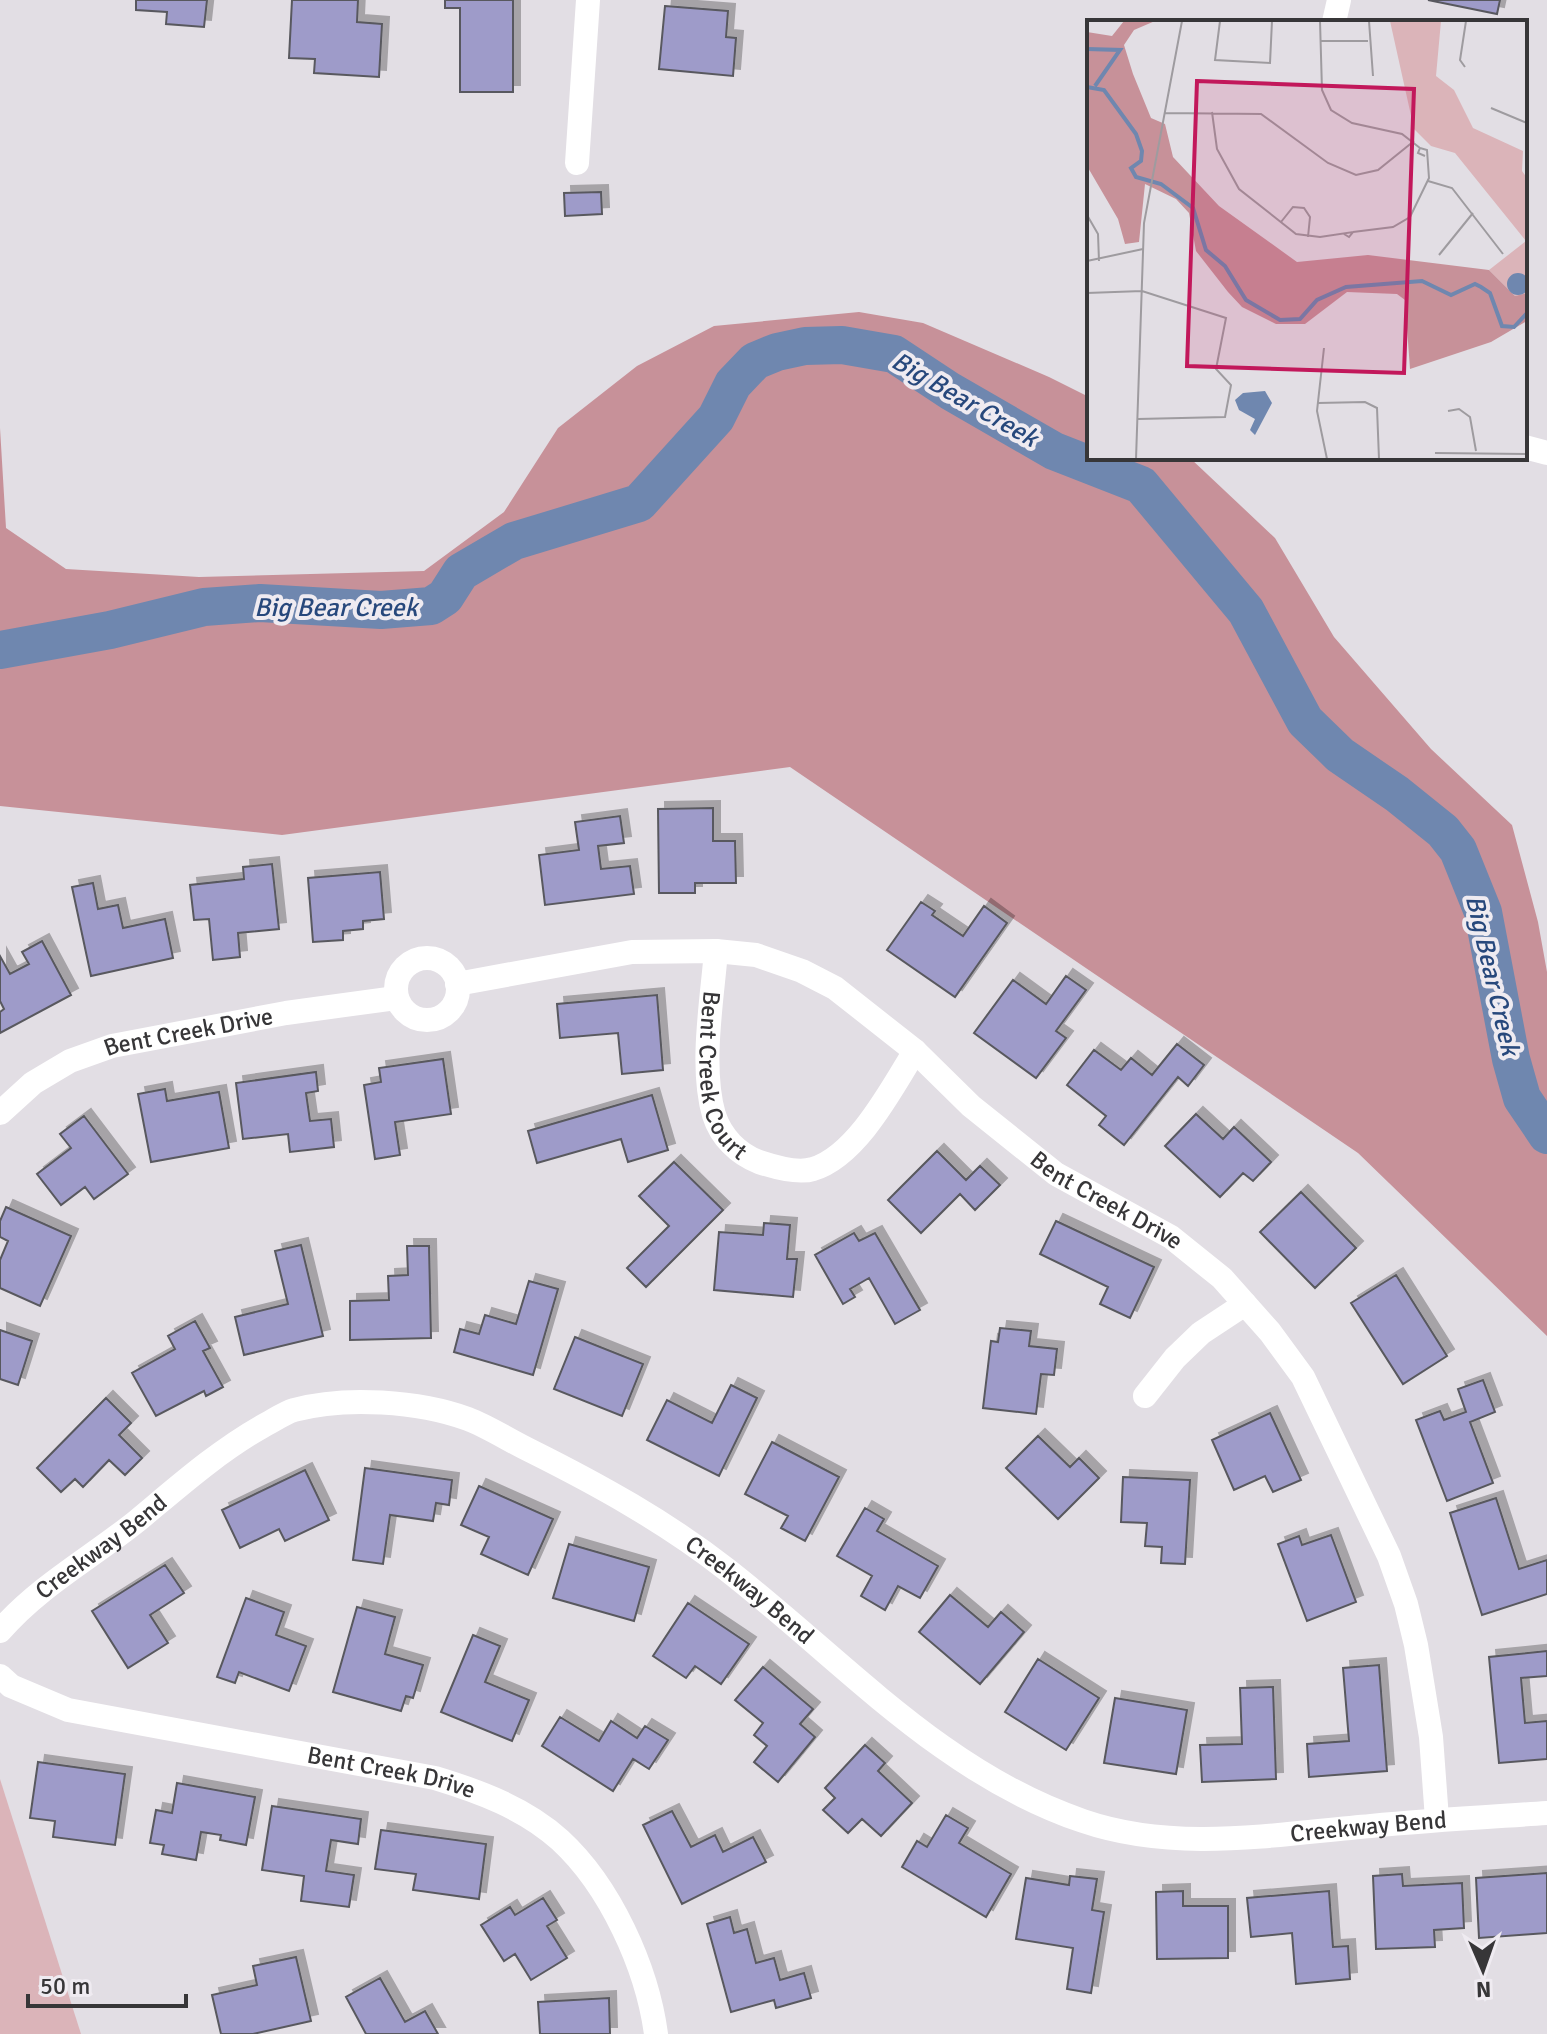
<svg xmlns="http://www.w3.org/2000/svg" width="1547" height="2034" viewBox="0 0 1547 2034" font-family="Signika,sans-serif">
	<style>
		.green { fill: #dbb4b9 }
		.forest { fill: #c79199 }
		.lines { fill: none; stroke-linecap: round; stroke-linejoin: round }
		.river { stroke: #6f87af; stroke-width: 38 }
		.building { fill: #9e9bc9; stroke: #59595e; stroke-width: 2; filter: url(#shadow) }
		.street { stroke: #fff; stroke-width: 24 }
		.labels { text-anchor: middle; stroke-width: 8; stroke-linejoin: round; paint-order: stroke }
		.street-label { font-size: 24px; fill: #373638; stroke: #efebf1 }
		.water-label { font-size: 26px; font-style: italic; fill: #27487c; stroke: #efebf1 }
		.inset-river { fill: none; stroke: #6f87af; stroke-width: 4 }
		.inset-road { fill: none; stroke: #9e9b9f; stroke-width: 2 }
		.view { fill: #c2185b; fill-opacity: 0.15; stroke: #c2185b; stroke-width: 4 }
		.inset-edge { fill: none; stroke: #373638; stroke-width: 4 }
	</style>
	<defs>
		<filter id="shadow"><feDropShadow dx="7" dy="-7" stdDeviation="0" flood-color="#0004"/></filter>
	</defs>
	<rect width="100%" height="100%" fill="#e2dee4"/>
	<path class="green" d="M0 1779 81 2034H0Z"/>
	<path class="forest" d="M859 312 923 323 1049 377 1089 397V458H1190L1275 538 1334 637 1431 749 1512 825 1538 922 1547 972V1336L1358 1153 790 767 282 835 0 806V428L6 528 66 569 199 577 424 571 504 512 558 428 637 366 714 326Z"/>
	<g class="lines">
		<path class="river" d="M0 650 110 630 204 607 260 603 381 610 431 606 445 597 461 572 514 541 639 503 716 418 733 384 755 361 777 352 805 346 842 345 894 354 950 391 1054 451 1141 485 1246 611 1305 721 1340 755 1397 794 1443 831 1458 850 1483 912 1511 1059 1522 1098 1547 1135"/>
	</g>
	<path class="building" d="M136 0H207L204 27 166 24 167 12 136 10Z
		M292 0H358L357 22 382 24 379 77 314 73 315 59 289 58Z
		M445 0H513V92H460V8H445Z
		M1428 0H1500L1497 14Z
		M665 6 728 11 726 37 736 38 733 76 659 69Z
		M601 192 602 214 565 216 564 193Z
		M713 808V841H735L736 883H695V893H659L658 809Z
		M620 816 624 843 598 846 601 869 630 866 634 894 545 905 539 855 579 850 575 822Z
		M272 864 279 929 238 933 240 957 213 960 209 919 194 920 190 885 244 879 243 867Z
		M380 872 384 919 363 921V929L343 931V940L313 942 308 878Z
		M93 883 98 909 118 905 123 928 165 919 173 958 91 976 72 887Z
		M921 902 935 911 932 915 963 936 984 906 1007 923 955 997 887 950Z
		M42 941 71 995 0 1033V1012L4 1009 0 1001V956L10 974 29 964 22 952Z
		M1066 976 1086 990 1056 1031 1066 1038 1036 1078 974 1033 1013 980 1046 1004Z
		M657 995 663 1070 622 1074 618 1033 560 1038 557 1004Z
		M1177 1044 1204 1065 1188 1086 1178 1077 1124 1145 1099 1125 1106 1116 1067 1085 1094 1050 1121 1070 1131 1058 1152 1075Z
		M443 1059 451 1114 395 1122 400 1155 375 1159 364 1085 381 1082 379 1068Z
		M316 1072 318 1091 306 1093 310 1121 331 1119 334 1147 290 1152 288 1134 243 1139 236 1083Z
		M165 1089 167 1101 219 1092 229 1148 151 1162 138 1094Z
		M652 1095 668 1150 628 1162 621 1139 537 1163 528 1131Z
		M1196 1114 1223 1139 1234 1127 1271 1162 1253 1181 1243 1173 1220 1197 1165 1146Z
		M84 1116 128 1174 94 1199 85 1187 61 1205 37 1174 71 1148 60 1134Z
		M937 1151 966 1180 980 1166 1000 1185 975 1210 960 1194 921 1233 888 1200Z
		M674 1162 723 1210 646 1287 627 1268 669 1226 639 1196Z
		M1301 1192 1356 1248 1315 1288 1260 1232Z
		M6 1207 71 1236 40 1306 0 1288V1260L8 1241 0 1237V1221Z
		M1056 1221 1154 1267 1130 1318 1100 1304 1108 1287 1040 1254Z
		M764 1223 790 1225 787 1259H797L793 1297 714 1290 719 1232 763 1235Z
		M854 1233 859 1241 875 1233 920 1310 895 1324 869 1278 850 1289 855 1297 843 1304 815 1255Z
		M301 1245 323 1336 244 1355 235 1317 288 1304 275 1251Z
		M407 1246H429L431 1338 350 1340V1301L389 1300 388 1276 408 1275Z
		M1396 1275 1447 1356 1403 1384 1351 1303Z
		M529 1281 558 1289 533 1375 454 1352 460 1329 479 1334 485 1315 516 1324Z
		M195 1321 210 1348 203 1351 223 1387 206 1396 204 1391 156 1416 132 1373 175 1349 168 1336Z
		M1000 1328 1031 1331 1029 1346 1057 1349 1054 1375 1041 1374 1036 1414 983 1408 991 1341 998 1342Z
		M0 1330 32 1341 18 1385 0 1379Z
		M575 1337 643 1364 622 1416 554 1389Z
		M1483 1380 1495 1412 1470 1422 1493 1483 1447 1501 1416 1420 1440 1411 1444 1420 1466 1412 1458 1389Z
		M731 1385 757 1398 719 1476 647 1440 667 1400 712 1423Z
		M106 1398 131 1423 119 1435 142 1458 125 1475 109 1460 83 1487 75 1479 61 1492 37 1468Z
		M1270 1413 1301 1480 1273 1492 1265 1476 1234 1490 1212 1440Z
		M1038 1436 1070 1467 1079 1458 1099 1478 1058 1519 1006 1468Z
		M772 1442 839 1477 805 1541 781 1528 788 1516 745 1494Z
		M365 1468 452 1480 449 1505 436 1503 433 1521 390 1515 383 1564 353 1560Z
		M305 1470 329 1520 285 1541 279 1529 240 1548 222 1510Z
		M1123 1477 1190 1480 1185 1564 1161 1563 1162 1547 1145 1546 1147 1523 1121 1522Z
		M479 1486 553 1519 528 1575 481 1554 489 1537 461 1525Z
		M1496 1498 1519 1569 1547 1560V1594L1482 1615 1450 1513Z
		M865 1508 884 1519 877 1531 938 1566 920 1598 898 1586 885 1610 861 1596 872 1576 837 1556Z
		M1331 1535 1356 1602 1307 1621 1278 1544 1299 1536 1302 1545Z
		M569 1544 649 1567 634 1621 553 1598Z
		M165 1565 184 1593 150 1615 168 1643 128 1668 92 1611Z
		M950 1595 988 1627 1001 1612 1024 1632 980 1684 919 1632Z
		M246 1598 284 1612 276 1635 306 1646 289 1691 239 1672 235 1683 217 1677Z
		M688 1603 749 1644 721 1684 695 1666 686 1678 653 1656Z
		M357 1607 395 1617 385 1654 423 1665 413 1698 406 1696 401 1711 333 1692Z
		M473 1635 500 1646 485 1682 529 1700 512 1741 441 1712Z
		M1547 1651V1676L1521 1678 1525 1723 1547 1721V1759L1499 1763 1489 1657Z
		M1038 1659 1099 1698 1066 1750 1005 1712Z
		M1379 1665 1387 1771 1309 1777 1307 1744 1349 1741 1343 1668Z
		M763 1667 813 1709 800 1724 815 1737 778 1782 754 1762 767 1746 754 1735 763 1723 735 1700Z
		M1273 1687 1276 1779 1202 1782 1200 1745 1242 1744 1240 1688Z
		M1115 1698 1187 1710 1176 1774 1104 1763Z
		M560 1717 599 1741 611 1721 637 1738 645 1726 668 1740 649 1769 633 1759 613 1791 542 1746Z
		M865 1745 885 1763 878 1771 912 1803 881 1836 862 1819 848 1833 823 1810 835 1798 825 1788Z
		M38 1762 125 1774 115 1845 53 1837 55 1821 30 1818Z
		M177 1783 255 1797 246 1845 220 1840 221 1835 201 1832 196 1860 162 1854 164 1845 150 1843 156 1810 172 1813Z
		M272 1806 361 1819 358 1844 331 1840 326 1871 354 1875 349 1907 301 1901 304 1876 262 1870Z
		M672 1811 691 1847 715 1835 723 1852 753 1837 766 1862 682 1904 643 1825Z
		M946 1815 968 1828 959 1843 1011 1874 986 1917 902 1867 917 1841 927 1847Z
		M381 1830 486 1844 479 1899 413 1890 416 1874 375 1869Z
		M1547 1873V1933L1479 1938 1476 1878Z
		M1402 1874 1403 1886 1462 1883 1464 1928 1434 1930 1435 1947 1376 1949 1373 1876Z
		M1070 1876 1097 1879 1092 1910 1104 1912 1091 1993 1067 1989 1073 1948 1016 1939 1026 1878 1069 1885Z
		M1183 1891V1906H1228V1958L1157 1959 1156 1892Z
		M1329 1891 1333 1947 1348 1946 1350 1979 1296 1984 1292 1933 1251 1937 1247 1898Z
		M543 1898 557 1920 547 1926 567 1958 531 1980 515 1954 504 1961 481 1925 510 1907 515 1915Z
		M730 1917 734 1933 747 1929 756 1963 774 1958 780 1980 804 1973 811 1998 776 2008 774 2000 731 2012 707 1924Z
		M296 1957 311 2021 253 2034H221L212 1995 257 1985 253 1966Z
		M380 1978 405 2022 425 2011 438 2034H366L346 1997Z
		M609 1998 610 2034H540L538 2002Z"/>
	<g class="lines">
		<g class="street">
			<path d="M1334 22 1339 0"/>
			<path d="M577 163 588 0"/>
			<path d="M1525 447 1547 453"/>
			<path id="s1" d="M716 951C712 1001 700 1067 714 1115 721 1137 738 1154 759 1162 774 1167 798 1174 813 1169 857 1156 892 1088 915 1051"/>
			<circle cx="427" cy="989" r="31"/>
			<path id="s2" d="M457 984 632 952 716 951 756 955 802 971 835 988 915 1051 971 1106 1056 1174 1171 1237 1222 1278 1270 1332 1303 1377 1389 1556 1406 1604 1416 1645 1431 1737 1437 1819"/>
			<path id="s3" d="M0 1113 33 1083 70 1061 112 1046 286 1013 396 998"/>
			<path d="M1145 1396 1175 1358 1201 1333 1245 1304"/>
			<path id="s4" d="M0 1631C39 1586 91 1558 137 1521 178 1487 217 1452 263 1426 273 1421 284 1413 294 1410 345 1396 419 1401 468 1419 489 1427 510 1441 531 1451 599 1485 666 1522 726 1569 842 1659 941 1773 1083 1821 1176 1853 1276 1834 1371 1826 1430 1820 1488 1817 1547 1813"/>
			<path id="s5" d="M0 1676 11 1686 68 1710 435 1778C478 1791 525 1808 560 1840 610 1886 647 1967 656 2034"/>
		</g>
	</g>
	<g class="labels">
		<g class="street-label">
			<text dy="8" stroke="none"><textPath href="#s3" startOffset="210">Bent Creek Drive</textPath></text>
			<text dy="8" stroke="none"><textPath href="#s1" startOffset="128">Bent Creek Court</textPath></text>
			<text dy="8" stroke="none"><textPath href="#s2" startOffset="734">Bent Creek Drive</textPath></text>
			<text dy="8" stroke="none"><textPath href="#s4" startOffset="132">Creekway Bend</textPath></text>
			<text dy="8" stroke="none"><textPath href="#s4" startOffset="876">Creekway Bend</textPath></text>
			<text dy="8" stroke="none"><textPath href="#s5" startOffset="406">Bent Creek Drive</textPath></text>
			<text dy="8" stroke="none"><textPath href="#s4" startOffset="1572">Creekway Bend</textPath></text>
		</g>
		<g class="water-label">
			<text transform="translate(965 399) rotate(30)" y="9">Big Bear Creek</text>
			<text x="336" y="616">Big Bear Creek</text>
			<text transform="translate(1493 975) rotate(77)" y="9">Big Bear Creek</text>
		</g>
	</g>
	<g transform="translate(1087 20)">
		<rect width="440" height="440" fill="#e2dee4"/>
		<path d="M303 1H354L349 56 367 70 386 108 436 131 435 151 440 158V273L428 276 402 250 439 221 368 133 344 126 327 109Z" fill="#dbb4b9"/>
		<path d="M37 1H68L47 10 37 25 46 54 64 98 78 104 86 137 132 186 210 242 281 235 402 250 428 276 440 273V301L404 322 323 349 318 280 310 274 260 272 218 304H189L155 287 141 272 109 231 102 193 89 179 58 164 52 222 38 224 31 199 0 146V12L25 16Z" fill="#c79199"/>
		<path d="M420 264a11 11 0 1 1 22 0a11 11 0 1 1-22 0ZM178 371 185 383 168 415 163 410 168 399 152 390 148 380 156 373Z" fill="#6f87af"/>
		<path class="inset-river" d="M0 29 33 30 8 66M0 67 17 70 49 114 55 131 54 141 44 148 49 157 74 164 106 188 119 230 138 246 159 280 193 300 213 299 230 280 259 267 335 261 364 275 388 264 394 267 403 273 415 306 427 307 440 293"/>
		<path class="inset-road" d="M133 1 128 40 183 43 185 1M233 1 235 70 244 90 265 103 315 114 333 128M282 1 286 56M234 21H281M378 47 373 40 379 1M404 88 440 103M125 92 130 129 152 169 209 214 233 217 266 212 262 217 257 214M77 93 174 94 241 143 269 155 291 150 327 121M341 161 365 168 416 234M0 195 11 214 12 241M194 202 206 187 217 188 223 197 221 217M266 212 306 207 323 197 342 158 340 130 333 128 331 133 338 136M352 235 386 193M0 241 56 229M0 273 55 271 139 298 129 349 144 365 138 397 51 399M237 328 230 391 240 439M231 383 278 382 290 388 292 439M361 391 372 389 383 397 389 431M348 433 440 434M49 439 57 203 95 1"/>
		<path class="view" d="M110 61 327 69 317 353 100 346Z"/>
		<rect width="440" height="440" class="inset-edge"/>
	</g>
	<g transform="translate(1483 1970) rotate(178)" stroke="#efebf1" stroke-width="6" paint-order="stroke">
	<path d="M0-6L14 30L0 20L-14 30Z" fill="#373638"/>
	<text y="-12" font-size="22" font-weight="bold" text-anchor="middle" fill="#373638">N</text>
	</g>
	<path d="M28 1994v12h158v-12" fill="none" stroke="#373638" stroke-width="4"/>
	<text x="40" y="1994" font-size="24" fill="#373638" stroke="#efebf1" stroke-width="6" paint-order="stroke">50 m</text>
</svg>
